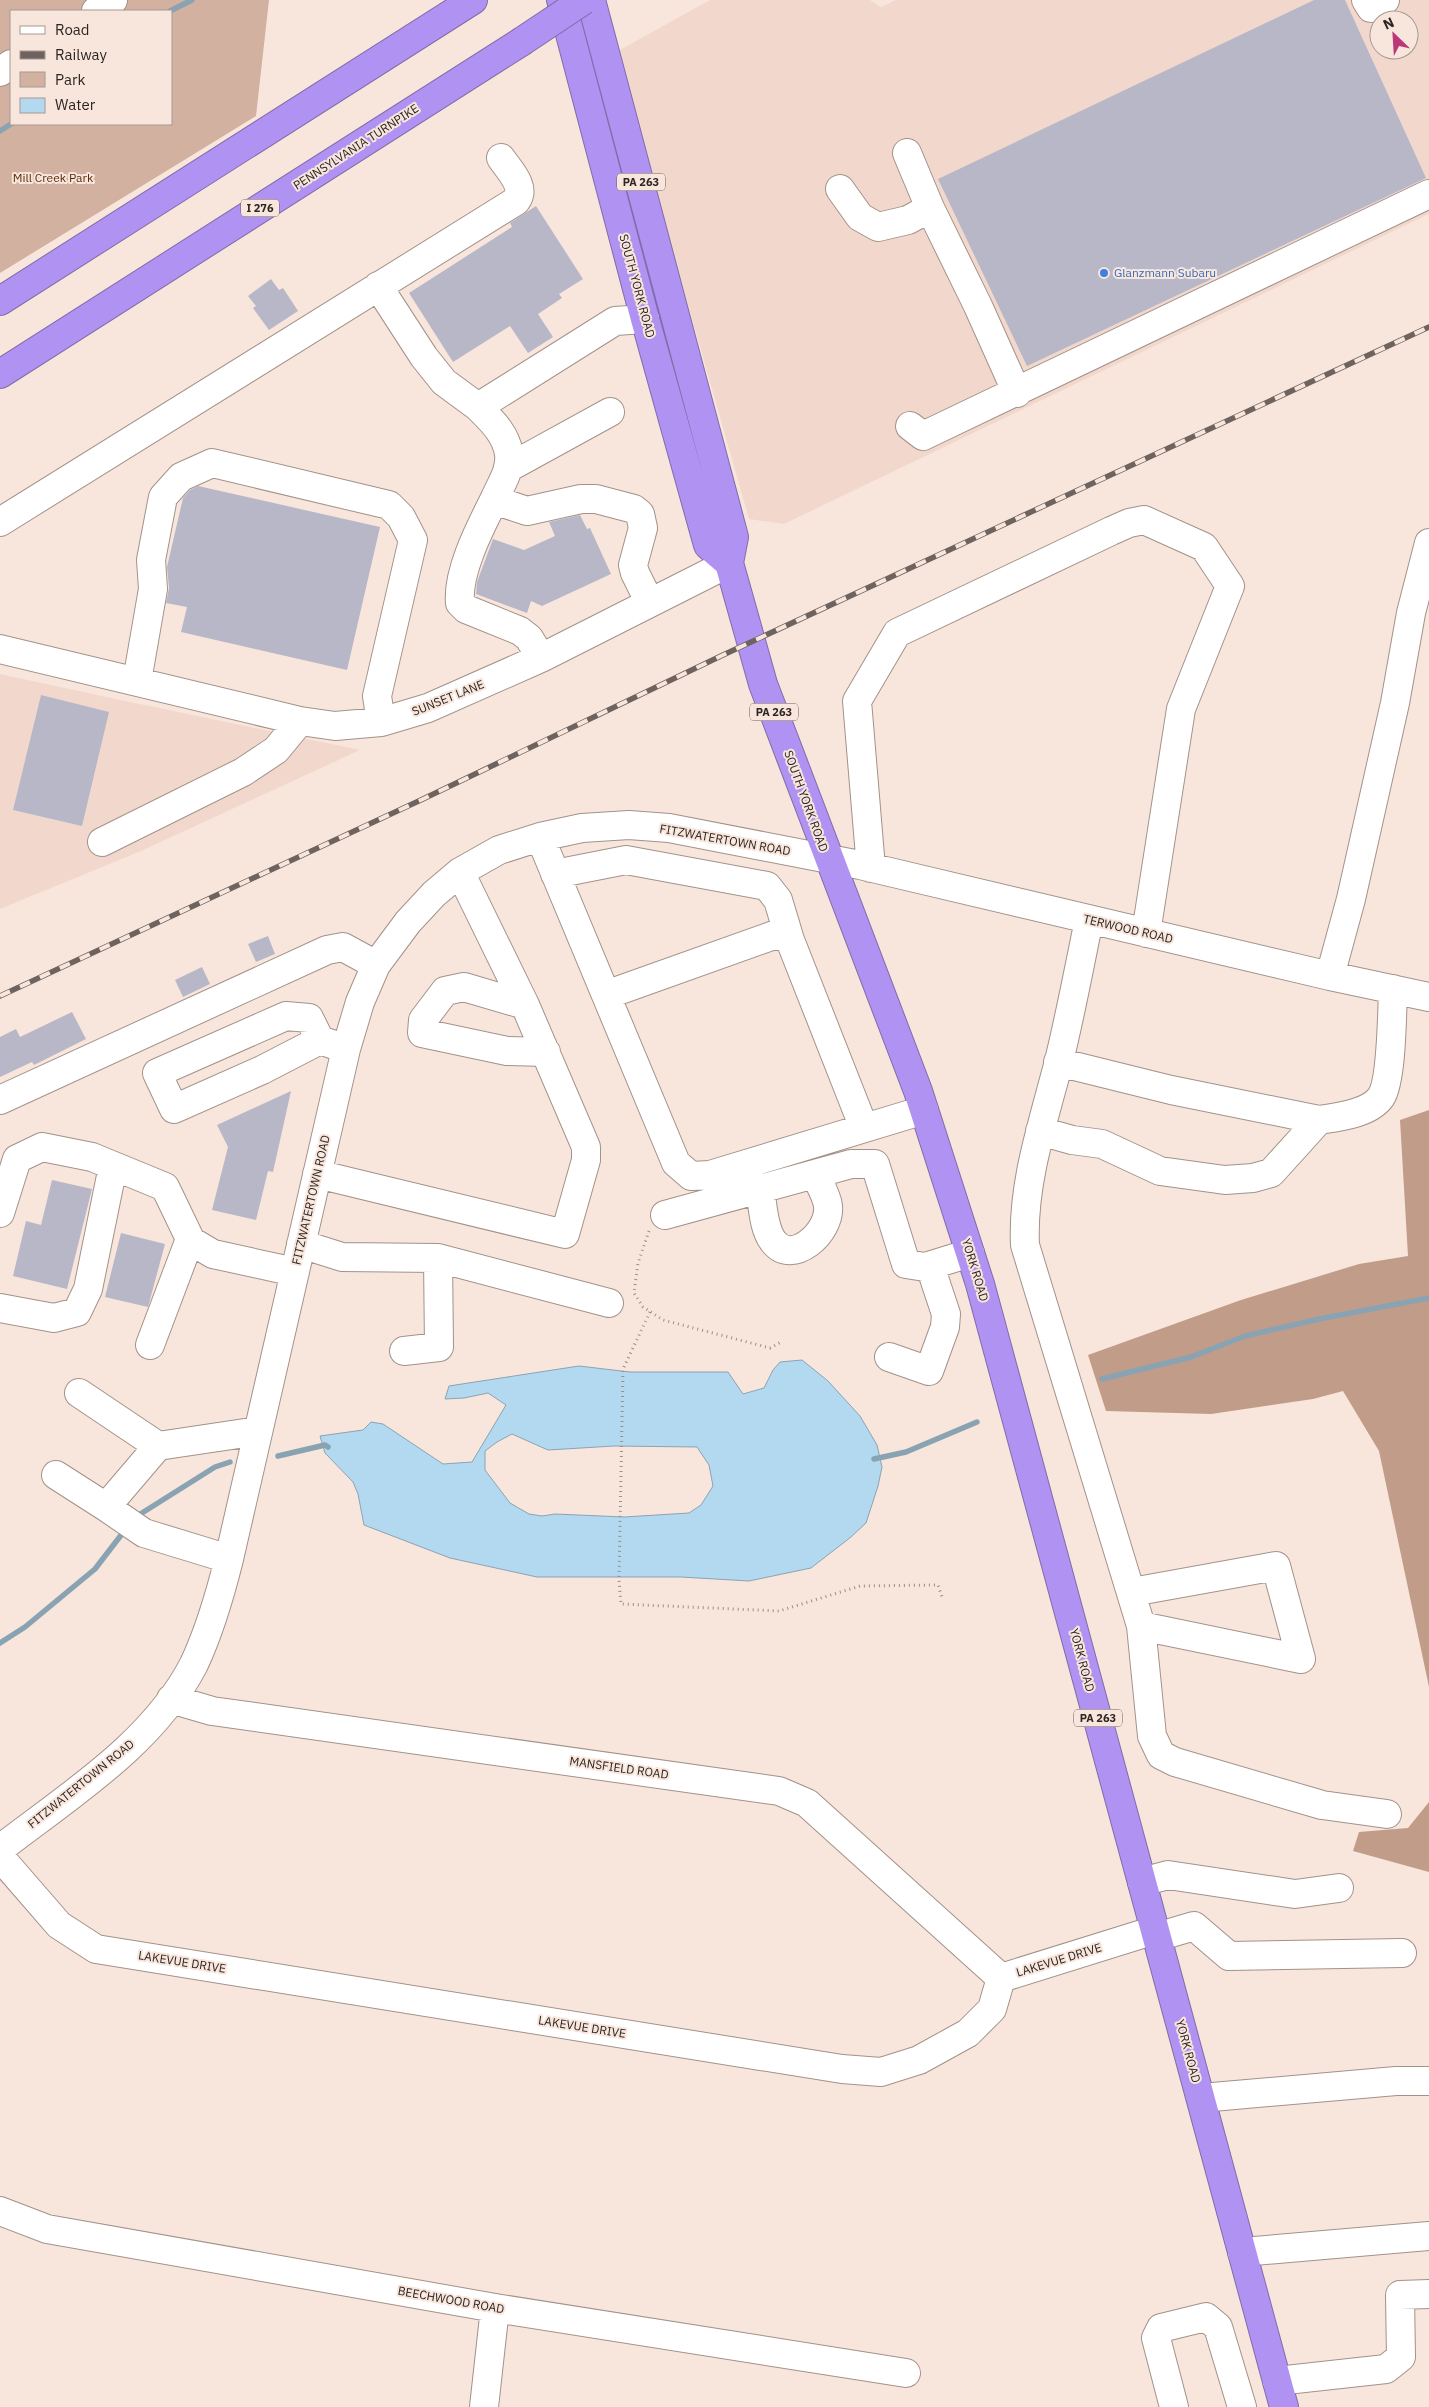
<svg xmlns="http://www.w3.org/2000/svg" width="1429" height="2407" viewBox="0 0 1429 2407" font-family="'IBM Plex Sans',sans-serif">
	<style>
		.built { fill: #f2d8cc; fill-rule: evenodd }
		.green { fill: #d2b1a0; fill-rule: evenodd }
		.forest { fill: #c19c88 }
		.water { fill: #b3d9f1; stroke: #8aa3b3; fill-rule: evenodd }
		.lines { fill: none; stroke-linecap: round; stroke-linejoin: round }
		.stream { stroke: #8aa3b3; stroke-width: 5.5 }
		.building { fill: #b7b7c8 }
		.minor-casing { stroke: #a39289; stroke-width: 30 }
		.highway-casing { stroke: #816ca9; stroke-width: 30 }
		.path { stroke: #9b8e87; stroke-width: 3; stroke-dasharray: 1 4; stroke-linecap: butt }
		.minor { stroke: #fff; stroke-width: 28 }
		.highway { stroke: #af92f2; stroke-width: 28 }
		.rail-casing { stroke: #6e635e; stroke-width: 5.5 }
		.rail { stroke: #f8e6dc; stroke-width: 4; stroke-dasharray: 11; stroke-linecap: butt }
		.highway-bridge-casing { stroke: #816ca9; stroke-width: 30; stroke-linecap: butt }
		.highway-bridge { stroke: #af92f2; stroke-width: 28 }
		.shop-dot { fill: #3f7fe0; stroke: #f8e6dc; stroke-width: 2 }
		.labels { text-anchor: middle; stroke-width: 4; stroke-linejoin: round; paint-order: stroke }
		.shield { fill: #f8e6dc; stroke: #695f5a; stroke-width: 1 }
		.shield-label { font-size: 11px; font-weight: bold; fill: #2c2522 }
		.street-label { font-size: 12px; fill: #2c2522; stroke: #f8e6dc }
		.park-label { font-size: 12px; fill: #5a2a09; stroke: #f8e6dc }
		.shop-label { font-size: 12px; fill: #366cbe; stroke: #f8e6dc; text-anchor: start }
	</style>
	<rect width="100%" height="100%" fill="#f8e6dc"/>
	<path class="built" d="M710 0H870L881 7 896 0H1429V214L784 524 749 519 616 52ZM1379 20H1409V50H1379Z
		M0 674 116 699 360 750 141 851 0 909Z"/>
	<path class="green" d="M0 0H269L256 116 0 273ZM11 11H171V124H11Z"/>
	<path class="forest" d="M1429 1110V1687L1379 1451 1343 1391 1313 1399 1211 1414 1106 1411 1088 1355 1241 1300 1359 1264 1408 1256 1400 1120Z
		M1429 1802V1872L1353 1851 1359 1832 1408 1828Z"/>
	<path class="water" d="M802 1360 828 1381 860 1416 877 1445 882 1467 878 1486 866 1523 851 1537 811 1568 749 1581 681 1577H537L450 1558 364 1525 358 1494 353 1482 325 1453 320 1436 363 1430 371 1422 383 1424 443 1464 472 1462 506 1405 488 1393 464 1398 445 1399 449 1386 579 1366 630 1372H728L743 1394 764 1388 773 1370 780 1362ZM512 1434 548 1450 614 1446 697 1447 709 1465 713 1486 701 1505 689 1513 624 1517 555 1514 542 1516 529 1514 510 1503 485 1470V1451L497 1442Z"/>
	<g class="lines">
		<path class="stream" d="M170 11 192 0
			M0 131 11 124
			M1102 1379 1191 1357 1245 1336 1324 1318 1429 1298
			M278 1456 325 1445 328 1447
			M874 1459 906 1452 977 1422
			M134 1518 215 1467 230 1462
			M0 1643 25 1627 95 1569 125 1530"/>
	</g>
	<path class="building" d="M1314 0H1345L1426 178 1027 366 938 179Z
		M536 206 583 279 559 294 562 298 538 314 553 337 528 353 510 326 453 362 409 293 512 227 510 223Z
		M271 279 279 290 283 288 298 311 269 330 253 308 256 306 248 296Z
		M198 486 380 527 347 670 181 632 187 607 166 603 169 588 167 567 183 498 190 490Z
		M580 515 587 529 590 528 611 574 542 606 531 601 527 613 476 594 477 582 493 539 524 550 555 536 549 522Z
		M41 695 109 712 82 826 13 810Z
		M268 936 275 954 256 962 248 944Z
		M202 967 210 984 183 997 175 980Z
		M72 1012 86 1039 34 1065 32 1062 0 1077V1037L16 1029 20 1037Z
		M291 1091 273 1172 268 1171 256 1220 212 1210 228 1147 217 1125Z
		M52 1180 92 1189 67 1289 13 1276 26 1221 41 1225Z
		M121 1233 165 1244 148 1307 105 1297Z"/>
	<g class="lines">
		<g class="minor-casing">
			<path id="minor" d="M1366 0 1371 8 1385 0
				M96 11 113 0
				M0 72 11 64
				M840 189 860 217 878 227 908 220 930 208 907 153
				M930 208 978 306 1017 393
				M378 286 424 357 444 382 478 407 615 321 645 319
				M478 407C492 421 506 434 509 454 511 470 501 484 495 498 481 526 457 571 460 603L466 609 520 631 529 638 541 658
				M910 426 923 436 1429 194
				M508 468 610 412
				M494 500 527 511 581 499H596L634 509 640 514 643 528 633 565 635 573 650 603
				M0 522 516 201C527 187 509 170 501 158
				M0 649 300 721 335 726 381 722 428 708 541 658 729 563
				M137 681 153 589 151 560 163 497 181 477 212 463 389 505 401 517 413 540 377 696 381 722
				M540 837 676 1163 691 1176 710 1175 924 1110
				M102 842 243 772 276 750 300 721
				M871 868 857 701 897 633 1111 531 1129 523 1144 520 1204 547 1230 586 1181 709 1146 933
				M555 874 626 860 767 886 778 900 790 940
				M1089 920C1079 968 1070 1017 1058 1065 1043 1123 1022 1184 1025 1245L1141 1626 1301 1659 1276 1566 1132 1592
				M1330 976 1351 899 1395 703 1411 613 1429 543
				M606 995 777 934 790 940 864 1128
				M525 1005 464 987 445 991 423 1020 422 1033 507 1051 546 1052
				M320 1040 309 1018 286 1016 157 1073 174 1109 262 1070 320 1040 346 1049
				M1058 1062 1171 1090 1319 1120C1337 1117 1369 1114 1381 1097 1392 1080 1392 1012 1393 989
				M0 1100 327 950 343 947 376 965
				M1040 1131 1072 1140 1102 1144 1160 1171 1225 1180 1253 1178 1271 1173 1319 1120
				M317 1174 565 1234 586 1160V1147L525 1005 460 872
				M760 1189C763 1205 763 1228 773 1241 792 1267 831 1232 828 1206 827 1196 819 1183 815 1174
				M0 1213 17 1159 42 1147 92 1157 165 1187 191 1241 213 1254 295 1272
				M665 1215 851 1164H875L906 1264 925 1267 970 1253
				M301 1244 342 1257 438 1258 609 1303
				M0 1308 54 1318 77 1312 88 1289 113 1166
				M150 1345 190 1239
				M404 1351 439 1347 438 1258
				M889 1357 929 1371 945 1327 946 1314 930 1266
				M79 1393 158 1446
				M56 1475 106 1507 158 1446 258 1431
				M106 1507 144 1533 229 1559
				M1141 1626 1152 1736 1161 1755 1175 1762 1322 1805 1387 1814
				M171 1699 212 1711 779 1791 807 1803 1001 1978
				M0 1849C68 1796 153 1744 194 1664 210 1630 220 1595 229 1559L346 1049 360 1002 376 965 408 922 434 894 460 872 499 850 540 837 582 828 629 825 669 828 860 865 1330 976 1429 997
				M0 1857 59 1925 96 1949 842 2069 881 2072 919 2060 968 2033 992 2009 1001 1978 1155 1930
				M1142 1882 1168 1875 1295 1894 1339 1888
				M1157 1937 1194 1926 1229 1956 1402 1953
				M1201 2098 1396 2081H1429
				M0 2211 47 2229 495 2308 906 2373
				M1242 2252 1429 2236
				M1277 2381 1386 2369 1401 2357 1400 2295 1429 2294
				M484 2407 495 2308
				M1174 2407 1156 2338 1161 2328 1206 2317 1218 2327 1242 2407"/>
		</g>
		<g class="highway-casing">
			<path id="highway" d="M561 0 645 319 708 545 729 563
				M591 0 734 537 729 563 763 684 918 1091 980 1284 1284 2407
				M0 301 473 0
				M0 374 521 42"/>
		</g>
		<path class="path" d="M649 1231 638 1263 634 1293 643 1307 663 1320 770 1348 783 1341
			M650 1312 623 1369 619 1580 621 1604 779 1611 860 1586 938 1585 943 1600"/>
		<use href="#minor" class="minor"/>
		<use href="#highway" class="highway"/>
		<g class="rail-casing">
			<path id="rail" d="M0 996 423 799 723 655 1429 327"/>
		</g>
		<use href="#rail" class="rail"/>
		<g class="highway-bridge-casing">
			<path id="highway-bridge" d="M521 42 584 0"/>
		</g>
		<use href="#highway-bridge" class="highway-bridge"/>
	</g>
	<circle class="shop-dot" cx="1104" cy="273" r="5"/>
	<g class="labels">
		<g class="shield">
			<rect x="617" y="173.5" width="48" height="17" rx="4"/>
			<rect x="241" y="199.5" width="38" height="17" rx="4"/>
			<rect x="750" y="703.5" width="48" height="17" rx="4"/>
			<rect x="1074" y="1709.5" width="48" height="17" rx="4"/>
		</g>
		<g class="shield-label">
			<text x="641" y="186">PA 263</text>
			<text x="260" y="212">I 276</text>
			<text x="774" y="716">PA 263</text>
			<text x="1098" y="1722">PA 263</text>
		</g>
		<g class="street-label">
			<text transform="translate(356 147) rotate(-33)" y="4">PENNSYLVANIA TURNPIKE</text>
			<text transform="translate(637 286) rotate(75)" y="4">SOUTH YORK ROAD</text>
			<text transform="translate(448 698) rotate(-22)" y="4">SUNSET LANE</text>
			<text transform="translate(806 801) rotate(70)" y="4">SOUTH YORK ROAD</text>
			<text transform="translate(725 840) rotate(10)" y="4">FITZWATERTOWN ROAD</text>
			<text transform="translate(1128 929) rotate(13)" y="4">TERWOOD ROAD</text>
			<text transform="translate(311 1200) rotate(-77)" y="4">FITZWATERTOWN ROAD</text>
			<text transform="translate(975 1270) rotate(73)" y="4">YORK ROAD</text>
			<text transform="translate(1082 1660) rotate(75)" y="4">YORK ROAD</text>
			<text transform="translate(619 1768) rotate(8)" y="4">MANSFIELD ROAD</text>
			<text transform="translate(81 1784) rotate(-39)" y="4">FITZWATERTOWN ROAD</text>
			<text transform="translate(1059 1960) rotate(-17)" y="4">LAKEVUE DRIVE</text>
			<text transform="translate(182 1962) rotate(9)" y="4">LAKEVUE DRIVE</text>
			<text transform="translate(582 2027) rotate(9)" y="4">LAKEVUE DRIVE</text>
			<text transform="translate(1188 2051) rotate(75)" y="4">YORK ROAD</text>
			<text transform="translate(451 2300) rotate(10)" y="4">BEECHWOOD ROAD</text>
		</g>
		<g class="park-label">
			<text x="53" y="182">Mill Creek Park</text>
		</g>
		<g class="shop-label">
			<text x="1114" y="277">Glanzmann Subaru</text>
		</g>
	</g>
	<rect x="10" y="10" width="162" height="115" fill="#f8e6dc" stroke="#a69992"/>
	<rect x="20" y="26" width="25" height="8" fill="#ffffff" stroke="#a69992"/>
	<text x="55" y="35" font-size="15" fill="#2c2522">Road</text>
	<rect x="20" y="51" width="25" height="8" fill="#6e635e" stroke="#a69992"/>
	<text x="55" y="60" font-size="15" fill="#2c2522">Railway</text>
	<rect x="20" y="72" width="25" height="15" fill="#d2b1a0" stroke="#a69992"/>
	<text x="55" y="85" font-size="15" fill="#2c2522">Park</text>
	<rect x="20" y="98" width="25" height="15" fill="#b3d9f1" stroke="#a69992"/>
	<text x="55" y="110" font-size="15" fill="#2c2522">Water</text>
	<g transform="translate(1394 35) rotate(335)"><circle r="24" fill="#f8e6dc" stroke="#a69992"/>
	<path d="M0-4L9 19L0 12L-9 19Z" fill="#bc3779"/>
	<text y="-8" font-size="14" font-weight="bold" text-anchor="middle" fill="#2c2522">N</text>
	</g>
</svg>
